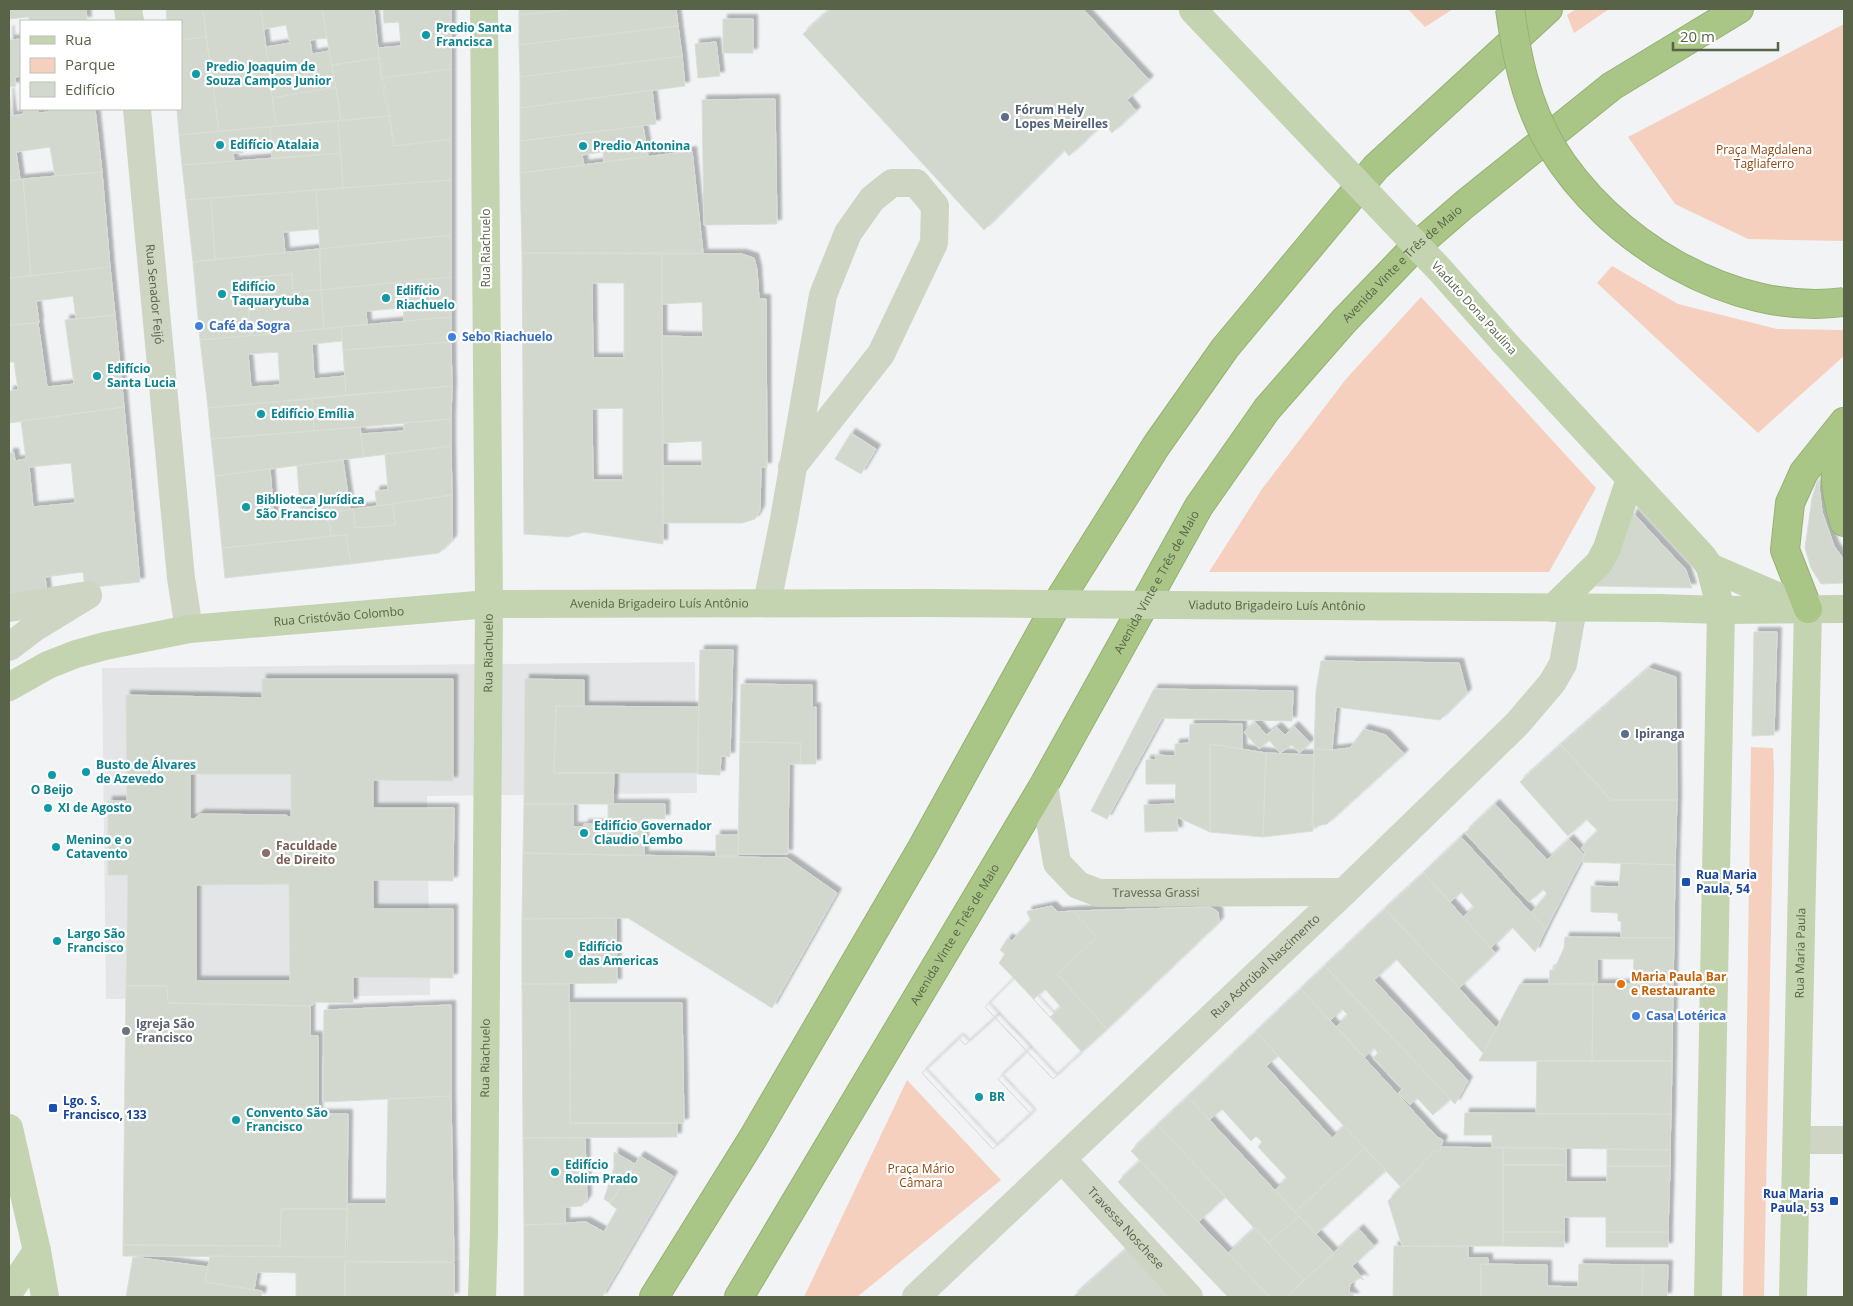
<svg xmlns="http://www.w3.org/2000/svg" width="1853" height="1306" viewBox="0 0 1853 1306" font-family="'Open Sans',sans-serif">
	<style>
		.education { fill: #e3e5e6 }
		.green { fill: #f5d0be }
		.building { fill: #d2d8ce; stroke: #d9ded6; fill-rule: evenodd; filter: url(#shadow) }
		.lines { fill: none; stroke-linecap: round; stroke-linejoin: round }
		.highway-casing { stroke: #94b271; stroke-width: 30 }
		.minor { stroke: #ced5c2; stroke-width: 28 }
		.major { stroke: #c4d3b0; stroke-width: 28 }
		.highway { stroke: #a9c686; stroke-width: 28 }
		.highway-bridge-casing { stroke: #94b271; stroke-width: 30; stroke-linecap: butt }
		.major-bridge { stroke: #c4d3b0; stroke-width: 28 }
		.highway-bridge { stroke: #a9c686; stroke-width: 28 }
		.culture-dot { fill: #0f9aa8; stroke: #fff; stroke-width: 2 }
		.service-dot { fill: #5c6f8a; stroke: #fff; stroke-width: 2 }
		.shop-dot { fill: #3f7fe0; stroke: #fff; stroke-width: 2 }
		.education-dot { fill: #8d6e63; stroke: #fff; stroke-width: 2 }
		.transit-dot { fill: #1a4fb4; stroke: #fff; stroke-width: 2 }
		.food-dot { fill: #e8710a; stroke: #fff; stroke-width: 2 }
		.worship-dot { fill: #6b7280; stroke: #fff; stroke-width: 2 }
		.labels { text-anchor: middle; stroke-width: 4.5; stroke-linejoin: round; paint-order: stroke }
		.culture-label { font-size: 12px; font-weight: bold; fill: #0d838f; stroke: #fff; text-anchor: start }
		.service-label { font-size: 12px; font-weight: bold; fill: #4e5e75; stroke: #fff; text-anchor: start }
		.park-label { font-size: 12px; fill: #8f460d; stroke: #fff }
		.street-label { font-size: 12px; fill: #586348; stroke: #fff }
		.shop-label { font-size: 12px; font-weight: bold; fill: #366cbe; stroke: #fff; text-anchor: start }
		.education-label { font-size: 12px; font-weight: bold; fill: #785e54; stroke: #fff; text-anchor: start }
		.transit-label { font-size: 12px; font-weight: bold; fill: #164399; stroke: #fff; text-anchor: start }
		.food-label { font-size: 12px; font-weight: bold; fill: #c56008; stroke: #fff; text-anchor: start }
		.worship-label { font-size: 12px; font-weight: bold; fill: #5b616d; stroke: #fff; text-anchor: start }
	</style>
	<defs>
		<filter id="shadow"><feDropShadow dx="4.5" dy="-4.5" stdDeviation="1" flood-color="#0004"/></filter>
	</defs>
	<rect width="100%" height="100%" fill="#f2f3f5"/>
	<path class="education" d="M695 662 697 793 427 796 430 995 106 999 102 668Z"/>
	<path class="green" d="M1408 9H1453L1425 27Z
		M1576 9H1609L1574 33 1567 15Z
		M1844 24V241L1748 239 1675 204 1628 137Z
		M1612 266 1678 304 1777 329 1844 330V356L1758 433 1597 283Z
		M1421 297 1596 488 1549 572H1209L1262 489 1346 379Z
		M1751 747 1773 748 1774 772 1764 1297H1743Z
		M907 1080 1001 1180 857 1297H804Z"/>
	<path class="building" d="M9 9H86L87 21H29V17L9 19Z
		M166 9H203L206 37 181 40V21H167Z
		M203 9H261L276 126 219 131Z
		M322 9H374L379 58 332 65Z
		M322 9 327 38 310 40 312 54 329 51 336 87 272 98 266 47 290 43 286 25 264 29 261 10Z
		M383 9H451V69L381 78 378 48 401 46 399 22 384 23Z
		M519 9H574L519 15Z
		M574 9H676L678 26 519 45V15Z
		M831 9H1083L1149 80 1127 100 1136 111 1112 133 1104 123 1069 156 1064 150 984 230 803 34Z
		M723 19H753V53H723Z
		M678 26 682 56 520 77 519 45Z
		M9 30 10 40 21 39V76L15 77 16 86 9 87Z
		M206 37 219 131 179 135 177 109H181V40Z
		M716 42 720 76 698 78 695 44Z
		M682 56 685 86 520 108V77Z
		M379 58 390 116 341 120 332 65Z
		M451 69V139L394 146 381 78Z
		M336 87 341 120 276 126 272 98Z
		M652 90 656 124 520 141V108Z
		M9 92 12 116 24 114 23 109H38V113L49 112 48 109H95L102 172 55 176 50 147 16 152 20 179 9 181Z
		M775 99 777 224 704 225 702 100Z
		M390 116 394 146 451 139V180L343 188 338 121Z
		M338 121 341 153 272 159 270 127Z
		M643 126 648 156 604 162 603 152 582 155 584 165 520 173V141Z
		M270 127 272 144 243 146V153H233L234 161 182 165 179 135Z
		M692 151 703 253H522L520 173Z
		M341 153 343 188 186 200 182 165Z
		M102 172 110 267 31 276 23 179Z
		M23 179 31 276 9 278V181Z
		M451 180V235L320 249 316 190Z
		M316 190 319 229 283 232 285 253 215 259 211 198Z
		M211 198 215 259 193 262 186 200Z
		M451 235V277L321 290 320 249Z
		M319 249 321 290 293 292 292 274 247 278 250 336 200 340 193 262Z
		M522 253 662 254 663 544 584 532 568 537 524 534ZM592 283H624V358H593ZM623 408V480H593L592 409Z
		M662 254H742L754 258 757 270 759 299H766L767 467H761L760 510 755 519 742 523H663V466H702V441L663 443 662 336 703 337 702 302 662 304Z
		M110 267 115 315 76 319 73 296 36 301 39 323 9 325V278Z
		M292 274 293 292 321 290 324 329 250 336 247 278Z
		M451 277V317L404 321 403 308 366 311 367 324 324 329 321 290Z
		M115 315 124 407 9 423V391L18 390 14 362H9V325L38 323 47 387 74 384 65 320Z
		M451 317V342L343 350 341 327Z
		M341 327 342 341 312 344 314 379 345 376 346 395 208 408 200 340ZM278 352 280 385 251 387 248 354Z
		M451 342 452 386 346 395 343 350Z
		M452 386 451 419 314 431 312 399Z
		M312 399 314 431 211 439 208 408Z
		M124 407 140 582 85 588 83 572 45 577 47 593 9 597V453H14L15 461 26 459 21 421ZM71 463 75 503 33 507 29 467Z
		M451 419V446L364 457 361 434 404 431V423Z
		M360 427 364 457 215 476 211 439Z
		M851 433 876 449 861 474 835 459Z
		M451 446 452 495 377 506 375 491 388 490 385 454Z
		M343 460 350 510 328 513 331 536 222 548 215 476 270 469 274 519 301 517 297 466Z
		M1818 479 1822 512 1834 546 1844 560V583L1821 584 1811 568 1805 548 1812 498Z
		M452 495V540L439 553 351 564 346 535 331 536 328 513 353 509 355 528 395 525 393 504Z
		M393 504 395 525 355 528 353 509Z
		M1633 513 1686 570 1692 588 1596 586 1610 570 1620 552Z
		M346 535 351 564 225 578 222 548Z
		M1754 632H1777L1774 735 1752 736Z
		M700 650H733L730 757 721 756 720 775 697 774Z
		M1321 661 1459 663 1467 693 1440 720 1336 707 1332 750 1314 749 1316 691Z
		M1649 668 1676 677 1677 800H1611L1561 745Z
		M262 679H453V781L373 780V808H454L453 881 373 880V909H453V978L353 977V1003L314 1002 313 1005 310 1006 168 1003 167 986H126L128 875H108V801H127L126 695 262 698ZM190 774H291V818L286 815 200 814 194 819H190ZM289 884 290 981H196V885Z
		M525 679 584 680V706H556L554 773H614L613 804H524Z
		M741 684 812 685V708L816 707V764H800L801 743 740 742Z
		M1154 689 1293 691 1292 721 1162 718 1107 819 1091 811Z
		M556 706 699 707 698 773H554Z
		M1255 722 1266 735 1277 727 1285 735 1294 726 1310 743 1299 753 1292 745 1280 753 1269 740 1259 749 1244 732Z
		M1190 724H1242V749L1210 744V832L1177 817 1178 831 1145 832 1144 805 1175 804 1176 784H1146V760H1156L1155 755 1175 756V744L1189 743Z
		M1364 729 1386 735 1404 754 1327 824 1312 827 1314 749 1332 750 1350 748Z
		M740 742 801 743 800 764H789L788 854H738Z
		M1210 744 1266 753 1263 837 1210 832Z
		M1561 745 1611 800H1677L1675 865 1582 862 1585 853 1581 848 1598 831 1586 819 1568 836 1520 782Z
		M1266 753 1314 755 1313 831 1263 837Z
		M524 804H573V827H584V824H608V804H665V819L644 818V856L523 853Z
		M1495 804 1547 860 1569 839 1584 855 1546 929 1531 913 1547 894 1543 889 1529 902 1465 833Z
		M716 835H739L738 856H716Z
		M1461 837 1546 929 1535 952 1512 927 1491 948 1463 917 1474 907 1461 892 1450 902 1424 873Z
		M523 853 787 858 837 893 772 1008 628 918 522 919Z
		M1621 863 1675 865 1674 938H1621V921H1618V913L1591 912V886L1619 887Z
		M1424 873 1495 953 1459 988 1385 909Z
		M1052 906 1058 912 1073 911 1097 937 1057 974 1107 1029 1082 1052 1050 1017 1061 1007 1045 989 1034 999 999 963 1005 954 1000 950 1008 938 1012 941 1031 920 1027 913 1028 911Z
		M1210 907 1218 912 1219 922 1107 1029 1057 974 1097 937 1073 911Z
		M1385 909 1496 1028 1483 1053 1396 959 1374 980 1468 1081 1455 1104 1325 966Z
		M616 918 617 983 522 984V919Z
		M1565 937 1674 938 1673 984H1633L1634 959H1597V983L1549 984 1550 970H1554L1564 948Z
		M1325 966 1450 1099 1433 1115 1417 1098 1410 1105 1398 1093 1402 1089 1373 1058 1378 1053 1374 1048 1365 1057 1336 1027 1348 1015 1342 1009 1330 1021 1301 989Z
		M1014 978 1082 1052 1053 1079 985 1007Z
		M1014 978 1082 1052 1053 1079 985 1007Z
		M522 984H569L570 1123H677V1137L523 1138Z
		M1520 984H1593L1592 1061H1479Z
		M1593 984H1673L1672 1061H1592Z
		M126 986H167L168 1003 310 1006V1036H318V1114H348L347 1209H281L280 1246 123 1245Z
		M1301 989 1437 1137 1443 1140 1440 1150 1434 1151 1401 1187 1256 1032Z
		M570 1003H682L684 1123H570Z
		M451 1005V1096L323 1102 324 1010Z
		M995 1018 1027 1051 998 1079 1031 1114 993 1149 922 1073 959 1038 965 1045Z
		M995 1018 1027 1051 998 1079 1031 1114 993 1149 922 1073 959 1038 965 1045Z
		M1256 1032 1278 1056 1266 1066 1332 1138 1344 1126 1365 1148 1295 1212 1275 1190 1287 1178 1258 1147 1262 1142 1256 1136 1251 1141 1222 1109 1209 1120 1188 1097Z
		M1537 1061H1672L1671 1114H1536Z
		M451 1096 454 1262 347 1261 348 1204H386L388 1099Z
		M1188 1097 1299 1216 1268 1243 1158 1125Z
		M1465 1113 1671 1114 1670 1150 1492 1147V1135H1464Z
		M1158 1125 1225 1197 1198 1222 1131 1151Z
		M523 1138H585L587 1199 582 1206 565 1207V1224L524 1225Z
		M1442 1147 1503 1148V1246H1402L1388 1201 1434 1151 1440 1150Z
		M1365 1148 1386 1170 1316 1234 1295 1212Z
		M1503 1148 1566 1149V1165H1503Z
		M1607 1149 1670 1150V1166H1607Z
		M614 1152 635 1164 610 1203 604 1199 614 1168Z
		M640 1156 673 1176 602 1297H524V1225L586 1222 604 1232 617 1209 610 1204Z
		M1140 1161 1228 1253 1270 1297H1228L1118 1182Z
		M1503 1165H1566V1182H1607V1166H1670L1668 1232H1606V1217H1564V1232H1503Z
		M281 1209H347L345 1257 123 1256V1245L280 1246Z
		M1299 1216 1334 1253 1304 1281 1268 1243Z
		M1255 1228 1304 1281 1286 1297H1270L1228 1253Z
		M1359 1229 1374 1246 1352 1266 1364 1280 1360 1278 1350 1284 1349 1291 1355 1297H1286Z
		M1503 1232H1564V1247L1503 1246Z
		M1606 1232H1668V1247H1606Z
		M1394 1246 1468 1247V1258H1488V1265L1481 1264V1297H1393Z
		M1128 1248 1171 1297H1073Z
		M210 1256 345 1257V1297H296V1273L257 1272 254 1290 205 1282Z
		M133 1257 208 1267 205 1282 262 1291 261 1297H126Z
		M345 1262 454 1263V1297H345Z
		M1481 1264 1547 1265V1286L1578 1287 1579 1264 1643 1265 1642 1297H1481Z
		M1643 1265H1668L1667 1297H1642Z"/>
	<g class="lines">
		<g class="highway-casing">
			<g id="highway">
				<path d="M1843 426C1832 458 1834 490 1844 522"/>
				<path d="M1808 609 1785 550 1790 503 1804 472 1844 422"/>
				<path d="M654 1297 753 1138 922 848 1058 602 1156 446 1225 348 1376 167 1548 9"/>
				<path id="s9" d="M739 1297 1044 785 1199 506 1267 409 1344 321 1414 248 1465 204 1612 86 1739 9"/>
			</g>
		</g>
		<g class="minor">
			<path d="M128 9 130 21"/>
			<path id="s1" d="M137 109 181 578 189 629"/>
			<path d="M767 603 784 519 823 295 848 233 872 199 892 183H916L935 206 934 243 881 354 792 467"/>
			<path d="M9 608 88 595 34 628 9 647"/>
			<path id="s2" d="M1044 785 1057 863 1078 885 1099 893 1344 892"/>
			<path d="M1797 1140H1844"/>
			<path id="s3" d="M1062 1159 1189 1297"/>
			<path id="s4" d="M916 1297 1344 892 1517 724 1552 683 1563 664 1573 608"/>
		</g>
		<g class="major">
			<path d="M1503 341 1703 557 1710 567 1721 610 1708 1297"/>
			<path d="M1710 567 1798 605"/>
			<path id="s5" d="M1167 605 1658 608 1721 610 1844 609"/>
			<path d="M1553 608 1599 563 1607 548 1630 479"/>
			<path id="s6" d="M9 687 48 665 76 654 105 646 189 629 489 604 928 603"/>
			<path d="M9 1128 37 1251 45 1297"/>
			<path d="M9 1292 37 1251"/>
			<path id="s7" d="M482 1297 484 1232 489 604 484 9"/>
			<path id="s8" d="M1793 1297 1808 609"/>
		</g>
		<use href="#highway" class="highway"/>
		<g class="highway-bridge-casing">
			<path id="highway-bridge" d="M1510 9C1517 58 1526 103 1551 146 1608 241 1732 317 1844 302"/>
		</g>
		<path class="major-bridge" d="M1193 10 1440 270 1503 341
			M928 603 1167 605"/>
		<use href="#highway-bridge" class="highway-bridge"/>
	</g>
	<g class="culture-dot">
		<circle cx="426" cy="35" r="5"/>
		<circle cx="196" cy="74" r="5"/>
		<circle cx="220" cy="145" r="5"/>
		<circle cx="583" cy="146" r="5"/>
		<circle cx="222" cy="294" r="5"/>
		<circle cx="386" cy="298" r="5"/>
		<circle cx="97" cy="376" r="5"/>
		<circle cx="261" cy="414" r="5"/>
		<circle cx="246" cy="507" r="5"/>
		<circle cx="86" cy="772" r="5"/>
		<circle cx="52" cy="775" r="5"/>
		<circle cx="48" cy="808" r="5"/>
		<circle cx="584" cy="833" r="5"/>
		<circle cx="56" cy="847" r="5"/>
		<circle cx="57" cy="941" r="5"/>
		<circle cx="569" cy="954" r="5"/>
		<circle cx="979" cy="1097" r="5"/>
		<circle cx="236" cy="1120" r="5"/>
		<circle cx="555" cy="1172" r="5"/>
	</g>
	<g class="service-dot">
		<circle cx="1005" cy="117" r="5"/>
		<circle cx="1625" cy="734" r="5"/>
	</g>
	<g class="shop-dot">
		<circle cx="199" cy="326" r="5"/>
		<circle cx="452" cy="337" r="5"/>
		<circle cx="1636" cy="1016" r="5"/>
	</g>
	<circle class="education-dot" cx="266" cy="853" r="5"/>
	<g class="transit-dot">
		<rect x="1681" y="877" width="10" height="10" rx="2.5"/>
		<rect x="48" y="1103" width="10" height="10" rx="2.5"/>
		<rect x="1829" y="1196" width="10" height="10" rx="2.5"/>
	</g>
	<circle class="food-dot" cx="1621" cy="984" r="5"/>
	<circle class="worship-dot" cx="126" cy="1031" r="5"/>
	<g class="labels">
		<g class="culture-label">
			<text x="436" y="32">Predio Santa<tspan x="436" dy="14">Francisca</tspan></text>
			<text x="206" y="71">Predio Joaquim de<tspan x="206" dy="14">Souza Campos Junior</tspan></text>
			<text x="230" y="149">Edifício Atalaia</text>
			<text x="593" y="150">Predio Antonina</text>
			<text x="232" y="291">Edifício<tspan x="232" dy="14">Taquarytuba</tspan></text>
			<text x="396" y="295">Edifício<tspan x="396" dy="14">Riachuelo</tspan></text>
			<text x="107" y="373">Edifício<tspan x="107" dy="14">Santa Lucia</tspan></text>
			<text x="271" y="418">Edifício Emília</text>
			<text x="256" y="504">Biblioteca Jurídica<tspan x="256" dy="14">São Francisco</tspan></text>
			<text x="96" y="769">Busto de Álvares<tspan x="96" dy="14">de Azevedo</tspan></text>
			<text x="52" y="794" text-anchor="middle">O Beijo</text>
			<text x="58" y="812">XI de Agosto</text>
			<text x="594" y="830">Edifício Governador<tspan x="594" dy="14">Claudio Lembo</tspan></text>
			<text x="66" y="844">Menino e o<tspan x="66" dy="14">Catavento</tspan></text>
			<text x="67" y="938">Largo São<tspan x="67" dy="14">Francisco</tspan></text>
			<text x="579" y="951">Edifício<tspan x="579" dy="14">das Americas</tspan></text>
			<text x="989" y="1101">BR</text>
			<text x="246" y="1117">Convento São<tspan x="246" dy="14">Francisco</tspan></text>
			<text x="565" y="1169">Edifício<tspan x="565" dy="14">Rolim Prado</tspan></text>
		</g>
		<g class="service-label">
			<text x="1015" y="114">Fórum Hely<tspan x="1015" dy="14">Lopes Meirelles</tspan></text>
			<text x="1635" y="738">Ipiranga</text>
		</g>
		<g class="park-label">
			<text x="1764" y="154">Praça Magdalena<tspan x="1764" dy="14">Tagliaferro</tspan></text>
			<text x="921" y="1173">Praça Mário<tspan x="921" dy="14">Câmara</tspan></text>
		</g>
		<g class="street-label">
			<text transform="translate(486 248) rotate(-90)" y="4">Rua Riachuelo</text>
			<text dy="4" stroke="none"><textPath href="#s9" startOffset="1232">Avenida Vinte e Três de Maio</textPath></text>
			<text dy="4" stroke="none"><textPath href="#s1" startOffset="186">Rua Senador Feijó</textPath></text>
			<text transform="translate(1474 308) rotate(48)" y="4">Viaduto Dona Paulina</text>
			<text dy="4" stroke="none"><textPath href="#s9" startOffset="828">Avenida Vinte e Três de Maio</textPath></text>
			<text dy="4" stroke="none"><textPath href="#s6" startOffset="662">Avenida Brigadeiro Luís Antônio</textPath></text>
			<text dy="4" stroke="none"><textPath href="#s5" startOffset="110">Viaduto Brigadeiro Luís Antônio</textPath></text>
			<text dy="4" stroke="none"><textPath href="#s6" startOffset="341">Rua Cristóvão Colombo</textPath></text>
			<text dy="4" stroke="none"><textPath href="#s7" startOffset="644">Rua Riachuelo</textPath></text>
			<text dy="4" stroke="none"><textPath href="#s2" startOffset="189">Travessa Grassi</textPath></text>
			<text dy="4" stroke="none"><textPath href="#s9" startOffset="422">Avenida Vinte e Três de Maio</textPath></text>
			<text dy="4" stroke="none"><textPath href="#s8" startOffset="344">Rua Maria Paula</textPath></text>
			<text dy="4" stroke="none"><textPath href="#s4" startOffset="481">Rua Asdrúbal Nascimento</textPath></text>
			<text dy="4" stroke="none"><textPath href="#s7" startOffset="239">Rua Riachuelo</textPath></text>
			<text dy="4" stroke="none"><textPath href="#s3" startOffset="94">Travessa Noschese</textPath></text>
		</g>
		<g class="shop-label">
			<text x="209" y="330">Café da Sogra</text>
			<text x="462" y="341">Sebo Riachuelo</text>
			<text x="1646" y="1020">Casa Lotérica</text>
		</g>
		<g class="education-label">
			<text x="276" y="850">Faculdade<tspan x="276" dy="14">de Direito</tspan></text>
		</g>
		<g class="transit-label">
			<text x="1696" y="879">Rua Maria<tspan x="1696" dy="14">Paula, 54</tspan></text>
			<text x="63" y="1105">Lgo. S.<tspan x="63" dy="14">Francisco, 133</tspan></text>
			<text x="1824" y="1198" text-anchor="end">Rua Maria<tspan x="1824" dy="14">Paula, 53</tspan></text>
		</g>
		<g class="food-label">
			<text x="1631" y="981">Maria Paula Bar<tspan x="1631" dy="14">e Restaurante</tspan></text>
		</g>
		<g class="worship-label">
			<text x="136" y="1028">Igreja São<tspan x="136" dy="14">Francisco</tspan></text>
		</g>
	</g>
	<rect width="1853" height="1306" fill="none" stroke="#586348" stroke-width="20"/>
	<rect x="20" y="20" width="162" height="90" fill="#ffffff" stroke="#bcc1b6"/>
	<rect x="30" y="36" width="25" height="8" fill="#c4d3b0" stroke="#bcc1b6"/>
	<text x="65" y="45" font-size="15" fill="#586348">Rua</text>
	<rect x="30" y="58" width="25" height="15" fill="#f5d0be" stroke="#bcc1b6"/>
	<text x="65" y="70" font-size="15" fill="#586348">Parque</text>
	<rect x="30" y="82" width="25" height="15" fill="#d2d8ce" stroke="#bcc1b6"/>
	<text x="65" y="95" font-size="15" fill="#586348">Edifício</text>
	<path d="M1673 42v8h105v-8" fill="none" stroke="#586348" stroke-width="2.5"/>
	<text x="1680" y="42" font-size="15" fill="#586348" stroke="#ffffff" stroke-width="4" paint-order="stroke">20 m</text>
</svg>
